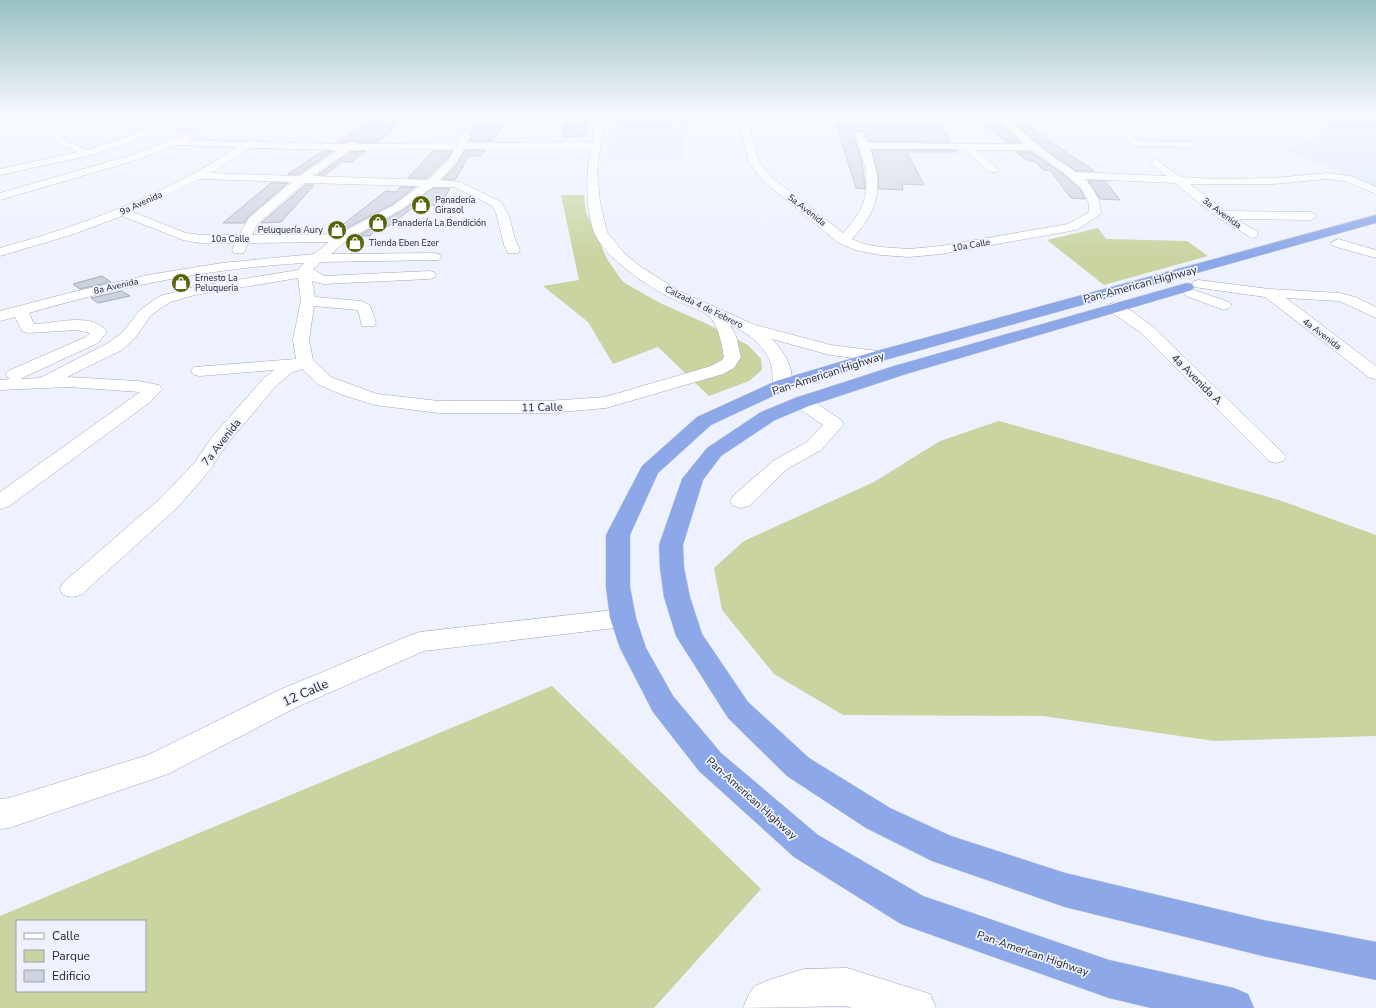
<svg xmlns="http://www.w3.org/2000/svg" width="1376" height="1008" viewBox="0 0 1376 1008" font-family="'Nunito Sans',sans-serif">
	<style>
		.built { fill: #dde7fc }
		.green { fill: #c9d4a0; fill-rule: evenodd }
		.building { fill: #ccd2e0; stroke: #a4abb8 }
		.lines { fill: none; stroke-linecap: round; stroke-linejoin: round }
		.minor-casing { stroke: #a3a9b6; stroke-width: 1 }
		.highway-casing { stroke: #d3d4d5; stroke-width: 1 }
		.minor { fill: #fff; fill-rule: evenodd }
		.highway { fill: #8da8e8; fill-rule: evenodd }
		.labels { text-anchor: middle; stroke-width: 3.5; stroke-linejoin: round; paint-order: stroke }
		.far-poi-label { font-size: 9px; fill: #25272d; stroke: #edf2fe; text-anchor: start }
		.far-street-label { font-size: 9px; fill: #25272d; stroke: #edf2fe }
		.street-label { font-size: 11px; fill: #25272d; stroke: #edf2fe }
		.near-street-label { font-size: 13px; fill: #25272d; stroke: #edf2fe }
	</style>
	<rect width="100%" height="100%" fill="#edf2fe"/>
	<path class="built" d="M610 115H1004L1007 117 689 118 681 159 608 160Z
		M1253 115H1376V189L1301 155 1283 151 1329 131 1326 125 1247 117Z"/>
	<path class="green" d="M561 195H584L586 212 607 259 623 282 660 303 705 323 748 345 761 359 762 370 749 381 709 396 658 347 613 364 588 322 543 286 579 280Z
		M1098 228 1106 239 1187 241 1208 256 1104 285 1047 240Z
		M999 421 1279 500 1376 535V736L1214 741 1043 716 843 715 774 674 722 610 714 568 744 541 874 482 940 441Z
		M552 686 761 889 654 1008H0V916ZM17 921H145V991H17Z"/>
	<path class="building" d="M368 122H398L388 131H392L377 142H357L351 140 346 142H337Z
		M477 123H506L492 141H470L472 136 469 133Z
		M564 123H586L587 136 564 137Z
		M836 124H940L951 142H869L863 131H855L853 135 862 162 865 186V189L856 188Z
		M985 124H999L1021 142H1006Z
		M1015 124H1025L1094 171H1076L1046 150Z
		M465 150H485L481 156H469L455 180 443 179 458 163Z
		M872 150H956L957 152H907L924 185 902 184 903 190 879 189 878 175Z
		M323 151H333L299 174H288Z
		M366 151 351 162H341L325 175H318L350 152Z
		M433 151H452L448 158 427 178H408Z
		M1016 152H1031L1063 174 1080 189 1085 199 1071 198 1050 170H1043L1035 161H1028Z
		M1088 181H1105L1120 200 1100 199Z
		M271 183H288L248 217 244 223H223Z
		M305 185H314L281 222 261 223Z
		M400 187H415L393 204 339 232 332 233 386 191 396 192Z
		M433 188H450L445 197H436L435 205 415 206 387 227H377L370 236H358L403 210Z
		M102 276 111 282 80 289 73 284Z
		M122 291 130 296 98 303 91 298Z"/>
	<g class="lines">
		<g class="minor-casing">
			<path id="minor" d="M0 115 26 116 49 122 67 141 88 150 133 135 172 115H182L181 117 268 115 596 116 597 115H605V116L738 117V115H746L747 117 1241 115 1237 118 1116 121 1139 141 1194 142 1196 144 1191 147 1134 146 1105 122H1011L1045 151 1076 172 1166 176 1150 162 1155 159 1181 177 1216 179 1274 178 1327 173 1351 176 1376 187V194L1345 181 1327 179 1274 184H1190L1225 211 1311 212 1317 216 1311 220 1236 219 1256 231 1258 234 1256 237 1252 238 1218 218 1175 183 1084 179C1095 189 1100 199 1101 214L1076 230 941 254 909 257 881 255 855 250 839 243 763 181 749 163 739 123 604 122 597 170 600 202 607 232 624 253 641 267 679 291 755 325 831 345 885 352 887 356 885 360 879 361 830 355 772 339C783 350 799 374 788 389L782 390 776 389C771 383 773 375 772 368 768 347 748 333 730 325L736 336 741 357 734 368 723 374 606 408 548 413H439L375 405 343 395 319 385 302 369 291 373 275 387 227 444 210 470 178 507 81 595 72 597 63 595 60 589 63 583 162 497 195 462 212 437 263 379 274 370 200 376 194 375 191 371 194 367 296 359 293 340 301 300 298 278 195 295 170 302 151 315 135 338 122 350 67 377 138 381 159 385 162 389 150 402 8 507 0 509V492L140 392 69 387 0 390V380L10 379 5 375 8 371 86 337 90 333 76 330 28 333 22 331 15 317 0 321V311L73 292 148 275 222 263 314 254 329 242 248 243 244 253H234L232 250 235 243H200L183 240 122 216 71 235 0 256V248C84 225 165 195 237 147L176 145 140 159 0 200V193L132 155 191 133 196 136 188 140 246 142 252 139 257 142 346 144 352 141 357 144 457 143 463 134 466 133 471 136 467 143 592 142 595 122 288 120 171 123 139 139 92 155 0 175V169L78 152 61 145 43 126 26 122 0 120ZM1000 122 1025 144 868 143 862 132H856L854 134C870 174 875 200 843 233L771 177 759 162 748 123ZM250 148 338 150 299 176 210 173ZM591 148C586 175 585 206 594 232 603 256 647 286 669 297 681 304 697 307 708 315 718 323 722 345 724 357L722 360 711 366 605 397 548 401H439L377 394 331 377 313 360 309 340 314 306 358 310 362 326H374L376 323 370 305 361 301 315 297 312 281 323 284 429 279 434 278 436 275 434 272 429 271 324 276 313 269 321 262 439 260 441 257 439 254 434 253 331 254 346 241 402 209 433 187H454L493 206 497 216 504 245 508 253H518L520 250 515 239 509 216 501 202 460 182 440 180 457 162 464 149ZM454 149 449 159 428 180 313 176 350 150ZM870 149H964L989 172H997L998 170 997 168 976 150H1031L1064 173 1081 188 1089 203V212L1068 224 941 246 909 249 881 247 864 244 852 239C879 210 884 187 870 149ZM199 179 292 182 249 218 239 235H200L186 233 133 212ZM304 183 419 186 394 205 339 234 252 235 258 223ZM304 263 298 270 194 287 160 296 141 309 123 332 110 342 40 378 20 379 98 343 107 332C92 311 55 324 34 324L29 313C118 287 211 268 304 263Z
				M1342 115H1376V117L1336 121 1332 118 1333 116Z
				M1338 239 1376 250V258L1333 246 1331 243Z
				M1199 280 1269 289 1340 293 1355 297 1376 307V318L1339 301 1286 298 1376 366V379L1370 378 1265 297 1194 287 1192 284 1194 281Z
				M1191 289 1229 302 1232 305 1229 308 1224 310 1186 296 1184 293 1186 290Z
				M1113 303 1130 310 1152 326 1283 453 1286 457 1283 461 1276 463 1269 461 1140 332 1105 308 1108 305Z
				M802 396 809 398 841 420 844 424 821 450 787 469 749 506 741 508 733 506 730 501 733 496 773 461 807 442 823 425 795 406 793 402 795 398Z
				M623 609 632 611 636 618 632 625 623 627 424 651 297 707 168 774 9 828 0 829V799L9 798 148 755 277 691 411 635 420 632Z
				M847 968 930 994 936 1008H852L847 1006 743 1008 749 994 755 986 769 980 804 969Z"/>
		</g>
		<g class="highway-casing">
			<path id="highway" d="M1376 215V223L885 360 788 389 711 425 658 473 630 535V587L636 618 646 648 673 696 721 753 818 835 923 896 1109 960 1234 988 1248 994 1254 1008H1151L1109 998 901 924 794 857 699 771 653 712 620 648 610 618 606 587V535L642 466 697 417 776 381 873 352Z
				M1187 283 1192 284 1194 287 1192 290 906 374 809 406 775 420 721 456 703 480 683 545 684 568 690 597 702 634 748 702 809 758 890 808 951 836 1065 873 1263 920 1376 942V980L1263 956 1065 907 932 861 866 828 787 776 728 718 676 636 664 597 660 568 659 545 682 479 707 448 761 412 795 398 894 366Z"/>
		</g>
		<use href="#minor" class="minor"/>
		<use href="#highway" class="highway"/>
	</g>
	<linearGradient id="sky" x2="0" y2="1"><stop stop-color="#99c0c0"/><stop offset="0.45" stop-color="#f7f9ff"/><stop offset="1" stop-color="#f7f9ff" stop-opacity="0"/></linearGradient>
	<rect width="1376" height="256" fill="url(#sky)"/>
	<defs>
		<g id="shop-disc" transform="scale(1)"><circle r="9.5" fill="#586407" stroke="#edf2fe"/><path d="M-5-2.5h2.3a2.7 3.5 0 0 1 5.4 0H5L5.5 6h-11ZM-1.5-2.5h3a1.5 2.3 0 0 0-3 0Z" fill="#fff"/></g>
	</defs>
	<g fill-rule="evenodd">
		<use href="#shop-disc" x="421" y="205"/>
		<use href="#shop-disc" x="378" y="223"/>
		<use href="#shop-disc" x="337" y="230"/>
		<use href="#shop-disc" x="355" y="243"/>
		<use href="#shop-disc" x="181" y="283"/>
	</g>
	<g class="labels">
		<g class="far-poi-label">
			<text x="435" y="203">Panadería<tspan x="435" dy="10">Girasol</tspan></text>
			<text x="392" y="226">Panadería La Bendición</text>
			<text x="323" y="233" text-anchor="end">Peluquería Aury</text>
			<text x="369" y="246">Tienda Eben Ezer</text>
			<text x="195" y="281">Ernesto La<tspan x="195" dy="10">Peluqueria</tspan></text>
		</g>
		<g class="far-street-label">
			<text transform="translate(141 203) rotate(-24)" y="3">9a Avenida</text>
			<text transform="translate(807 210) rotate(38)" y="3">5a Avenida</text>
			<text transform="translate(1222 213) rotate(36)" y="3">3a Avenida</text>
			<text x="230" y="242">10a Calle</text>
			<text transform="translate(971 245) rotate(-10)" y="3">10a Calle</text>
			<text transform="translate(116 286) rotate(-13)" y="3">8a Avenida</text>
			<text transform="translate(704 307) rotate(26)" y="3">Calzada 4 de Febrero</text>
			<text transform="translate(1322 334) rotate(37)" y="3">4a Avenida</text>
		</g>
		<g class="street-label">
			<text transform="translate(1140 284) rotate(-15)" y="4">Pan-American Highway</text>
			<text transform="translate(828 373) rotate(-18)" y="4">Pan-American Highway</text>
			<text transform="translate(1197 379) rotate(45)" y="4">4a Avenida A</text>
			<text transform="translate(542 407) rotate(-1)" y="4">11 Calle</text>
			<text transform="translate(221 442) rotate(-52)" y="4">7a Avenida</text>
			<text transform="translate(752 798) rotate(42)" y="4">Pan-American Highway</text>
			<text transform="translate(1033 953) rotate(19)" y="4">Pan-American Highway</text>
		</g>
		<g class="near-street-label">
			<text transform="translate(305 692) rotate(-24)" y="5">12 Calle</text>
		</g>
	</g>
	<rect x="16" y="920" width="130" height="72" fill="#edf2fe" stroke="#9da1aa"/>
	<rect x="24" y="933" width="20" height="6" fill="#ffffff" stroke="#9da1aa"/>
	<text x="52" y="940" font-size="12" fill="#25272d">Calle</text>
	<rect x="24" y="950" width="20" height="12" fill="#c9d4a0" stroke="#9da1aa"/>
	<text x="52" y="960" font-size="12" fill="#25272d">Parque</text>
	<rect x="24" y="970" width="20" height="12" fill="#ccd2e0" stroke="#9da1aa"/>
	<text x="52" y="980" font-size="12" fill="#25272d">Edificio</text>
</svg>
